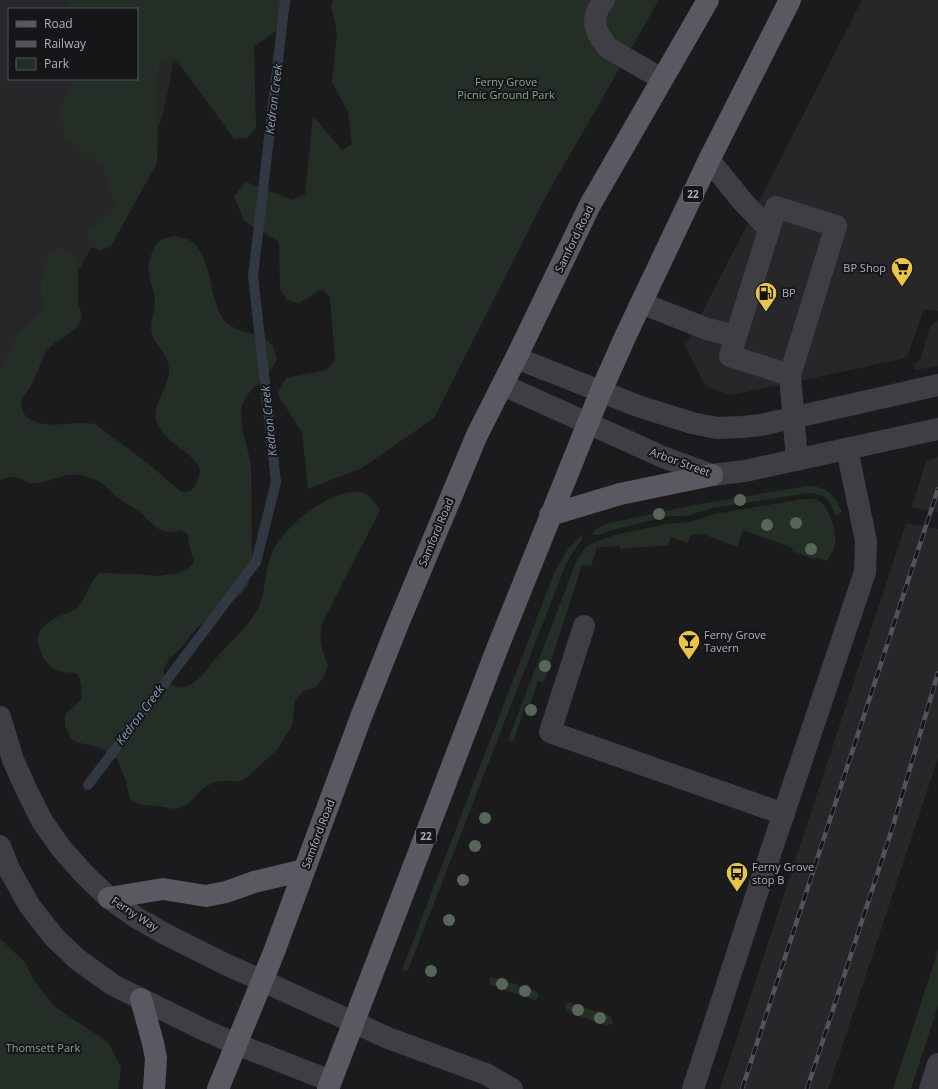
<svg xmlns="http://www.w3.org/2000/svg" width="938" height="1089" viewBox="0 0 938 1089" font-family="'Open Sans',sans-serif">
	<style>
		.built { fill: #27272a; fill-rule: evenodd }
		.green { fill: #252d27 }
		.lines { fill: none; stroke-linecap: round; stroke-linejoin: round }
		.stream { stroke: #313841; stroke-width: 10 }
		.minor { stroke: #3e3e44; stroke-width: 22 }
		.major { stroke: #585961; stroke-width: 22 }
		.rail-casing { stroke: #53545b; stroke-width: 4.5 }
		.rail { stroke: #161618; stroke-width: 3; stroke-dasharray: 9; stroke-linecap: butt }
		.tree { fill: #56675a }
		.labels { text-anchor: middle; stroke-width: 4; stroke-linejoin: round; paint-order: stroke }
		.shield { fill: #161618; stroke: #80828b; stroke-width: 1 }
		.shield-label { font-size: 10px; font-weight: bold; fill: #aeb1bc }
		.park-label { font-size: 11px; fill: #87a58c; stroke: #161618 }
		.street-label { font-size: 11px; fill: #aeb1bc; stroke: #161618 }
		.poi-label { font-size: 11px; fill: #aeb1bc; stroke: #161618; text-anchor: start }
		.water-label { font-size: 12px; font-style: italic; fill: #889ab4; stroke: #161618 }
	</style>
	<rect width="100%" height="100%" fill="#1b1b1d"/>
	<path class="built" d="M0 0H186L163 115 137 181 103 228 50 320 0 464ZM9 9H137V79H9Z
		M862 0H938V311L924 309 907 358 732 395 706 387 685 346Z
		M938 320V366L915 370 914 364 920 360 930 326Z
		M938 457V512L912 507 926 461Z
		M906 523 938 529V758L828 1089H720Z"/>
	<path class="green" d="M67 0H291L285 24 254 47 256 128 247 138 234 139 181 66 171 58 159 64 157 163 111 246 99 251 88 244 90 231 116 208 104 169 67 138 59 113 73 79H137V9H71Z
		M333 0H659L546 196 434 418 362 468 308 489 302 432 277 394 286 378 326 370 335 360 330 297 322 289 299 303 287 300 280 289 279 242 244 221 234 196 246 182 293 200 305 194 313 116 342 150 352 144 348 112 332 82 337 33 331 5Z
		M174 236C178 237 183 238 187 239 211 249 209 294 221 316 233 336 262 330 273 346 275 349 275 355 277 358 275 362 274 366 271 369 264 380 253 387 246 397 234 414 248 446 251 465L252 560 251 573 248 586 239 596 197 628 179 650 169 659 163 671 168 683 179 688C184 687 190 686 193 683 203 676 210 665 218 656 232 639 251 625 260 604 267 585 265 560 277 543 293 521 332 488 361 492 369 493 376 504 380 510L322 624C319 641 321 649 328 665L324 677 316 687 304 691 295 700 292 726 277 750 246 778C234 785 227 778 216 782 213 783 208 785 205 787 197 793 190 806 179 808 172 810 165 807 158 806 144 804 143 808 130 799L125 778 117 759 106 751 94 746 75 742 71 738 65 726V714L81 700C82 690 82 681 76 673 59 672 53 673 43 657 32 636 39 626 59 616 66 613 73 612 78 607 87 597 88 584 99 573L136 574 159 576 178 573 190 567 194 562 190 549 188 535 182 530C177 531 172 533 167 532 158 531 149 521 143 515 137 509 129 506 122 501 111 493 105 483 91 478 65 468 57 482 35 483 26 484 22 478 15 477 11 476 4 479 0 480V372L18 334 42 311C42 287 34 252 66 248 83 260 77 281 78 299 78 306 83 313 81 320 76 334 58 338 49 348 40 359 38 375 30 387 27 392 22 396 21 402 21 410 25 417 31 420 52 430 74 420 95 424L145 461 181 492C188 493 192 491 195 485 197 480 200 475 200 470 198 456 161 440 156 421 152 402 170 387 169 369 169 357 157 347 153 337 148 326 155 312 155 301 155 291 150 284 149 274 147 263 152 245 163 239 166 238 171 237 174 236Z
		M807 486C827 487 834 493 842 512L836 516C829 500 827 494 809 493L713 508 686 516H669L608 531 599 535 592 534C597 527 602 526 609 523L694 505Z
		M802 499C807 499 813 498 817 500 829 503 837 534 835 544 834 551 830 556 827 561L816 557 815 559 792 551 793 548 743 530 737 547 703 534 690 535 688 543 671 537 668 545 620 549V546L597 547 591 566 582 565 544 683 538 681 530 705 526 704 513 742 508 740 576 562 585 548 590 544 615 535 666 524 690 522 715 514Z
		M581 535 583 537 582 539 571 555 564 569 408 970 406 971 402 969 403 967 555 571 568 549Z
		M0 939 25 962 35 982 55 1007 108 1042 121 1068 118 1089H0Z
		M938 950V1006L911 1089H893Z
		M492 977 536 991 539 995 537 999 534 1000 491 985 489 981 490 978Z
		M569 1002 611 1017 613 1023 606 1026 569 1012 565 1008 566 1004Z"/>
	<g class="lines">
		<path class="stream" d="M88 785 256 562 276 482 253 276 285 0"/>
		<path class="minor" d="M604 0C601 4 597 10 596 15 592 27 601 39 608 48L662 79
			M709 160 744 203 769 229
			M641 303 707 329 736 336
			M516 358 638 406 692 423 717 428 742 427 761 425 938 385
			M790 375 730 356 776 207 836 226 790 375 797 460
			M503 385 663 457 712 475 745 471 938 429
			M584 626 550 732 784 814
			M0 717 13 760 28 793 42 821 61 848 83 873 109 898 137 918 167 935 223 963 388 1038 486 1074 512 1089
			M0 846 9 869 29 905 54 937 77 959 113 985 200 1028 236 1044 331 1081
			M693 1089 757 893 865 572 866 541 847 449
			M930 1089 938 1064"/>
		<path class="major" d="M550 515 620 494 712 475
			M109 898 163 889 206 896 226 892 254 882 304 870
			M141 999 153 1043 156 1058 154 1089
			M218 1089 274 952 361 717 398 624 477 435 516 358 590 205 708 0
			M328 1089 497 649 601 391 626 335 709 160 790 0"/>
		<g class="rail-casing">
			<path id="rail" d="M742 1089 938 489
				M807 1089 893 826 938 673"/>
		</g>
		<use href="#rail" class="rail"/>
	</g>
	<g class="tree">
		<circle cx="740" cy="500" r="6"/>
		<circle cx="659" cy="514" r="6"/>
		<circle cx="796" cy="523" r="6"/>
		<circle cx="767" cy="525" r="6"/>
		<circle cx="811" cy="549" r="6"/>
		<circle cx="545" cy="666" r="6"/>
		<circle cx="531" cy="710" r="6"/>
		<circle cx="485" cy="818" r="6"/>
		<circle cx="475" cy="846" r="6"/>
		<circle cx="463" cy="880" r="6"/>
		<circle cx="449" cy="920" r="6"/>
		<circle cx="431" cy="971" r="6"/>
		<circle cx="502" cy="984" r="6"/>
		<circle cx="525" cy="991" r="6"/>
		<circle cx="578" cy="1010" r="6"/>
		<circle cx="600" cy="1018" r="6"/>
	</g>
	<defs>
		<g id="supermarket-pin" transform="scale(1.15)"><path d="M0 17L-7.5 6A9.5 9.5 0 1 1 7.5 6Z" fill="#e8c448" stroke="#161618"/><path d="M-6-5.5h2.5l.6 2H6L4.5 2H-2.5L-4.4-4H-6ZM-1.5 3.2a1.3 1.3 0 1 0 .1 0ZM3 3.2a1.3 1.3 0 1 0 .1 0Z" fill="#111"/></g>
		<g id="fuel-pin" transform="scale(1.15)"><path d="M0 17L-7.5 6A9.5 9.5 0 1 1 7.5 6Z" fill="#e8c448" stroke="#161618"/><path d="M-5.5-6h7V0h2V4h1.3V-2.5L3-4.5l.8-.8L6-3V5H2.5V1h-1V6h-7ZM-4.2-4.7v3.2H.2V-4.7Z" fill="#111"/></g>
		<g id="bar-pin" transform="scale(1.15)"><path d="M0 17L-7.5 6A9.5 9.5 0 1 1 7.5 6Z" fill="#e8c448" stroke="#161618"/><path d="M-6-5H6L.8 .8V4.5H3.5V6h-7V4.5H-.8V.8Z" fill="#111"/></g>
		<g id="bus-pin" transform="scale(1.15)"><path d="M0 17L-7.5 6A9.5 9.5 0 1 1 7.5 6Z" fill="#e8c448" stroke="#161618"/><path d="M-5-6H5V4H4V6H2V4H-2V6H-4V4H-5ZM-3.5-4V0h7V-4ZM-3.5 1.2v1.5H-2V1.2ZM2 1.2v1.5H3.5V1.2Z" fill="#111"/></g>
	</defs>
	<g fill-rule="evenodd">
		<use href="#supermarket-pin" x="902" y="268"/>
		<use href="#fuel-pin" x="766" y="293"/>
		<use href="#bar-pin" x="689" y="641"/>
		<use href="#bus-pin" x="737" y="873"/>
	</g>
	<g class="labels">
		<g class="shield">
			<rect x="683" y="186" width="20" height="16" rx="3"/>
			<rect x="416" y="828" width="20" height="16" rx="3"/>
		</g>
		<g class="shield-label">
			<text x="693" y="198">22</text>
			<text x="426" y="840">22</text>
		</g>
		<g class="park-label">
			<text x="506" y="86">Ferny Grove<tspan x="506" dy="13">Picnic Ground Park</tspan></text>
			<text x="43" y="1052">Thomsett Park</text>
		</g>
		<g class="street-label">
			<text transform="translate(574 239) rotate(-64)" y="4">Samford Road</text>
			<text transform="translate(680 462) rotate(20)" y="4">Arbor Street</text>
			<text transform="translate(436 532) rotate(-67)" y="4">Samford Road</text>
			<text transform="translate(318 834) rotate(-69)" y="4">Samford Road</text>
			<text transform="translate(135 914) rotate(33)" y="4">Ferny Way</text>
		</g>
		<g class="poi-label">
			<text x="886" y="272" text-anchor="end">BP Shop</text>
			<text x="782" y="297">BP</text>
			<text x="704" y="639">Ferny Grove<tspan x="704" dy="13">Tavern</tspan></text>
			<text x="752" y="871">Ferny Grove<tspan x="752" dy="13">stop B</tspan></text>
		</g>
		<g class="water-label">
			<text transform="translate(274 99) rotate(-83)" y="4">Kedron Creek</text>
			<text transform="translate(269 421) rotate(-96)" y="4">Kedron Creek</text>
			<text transform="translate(140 715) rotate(-53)" y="4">Kedron Creek</text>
		</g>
	</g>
	<rect x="8" y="8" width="130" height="72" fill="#161618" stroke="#53545a"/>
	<rect x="16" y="21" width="20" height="6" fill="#585961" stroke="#53545a"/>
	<text x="44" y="28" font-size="12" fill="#aeb1bc">Road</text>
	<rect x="16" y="41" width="20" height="6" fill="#53545b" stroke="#53545a"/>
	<text x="44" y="48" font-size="12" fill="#aeb1bc">Railway</text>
	<rect x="16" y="58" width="20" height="12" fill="#252d27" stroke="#53545a"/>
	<text x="44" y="68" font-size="12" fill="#aeb1bc">Park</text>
</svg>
